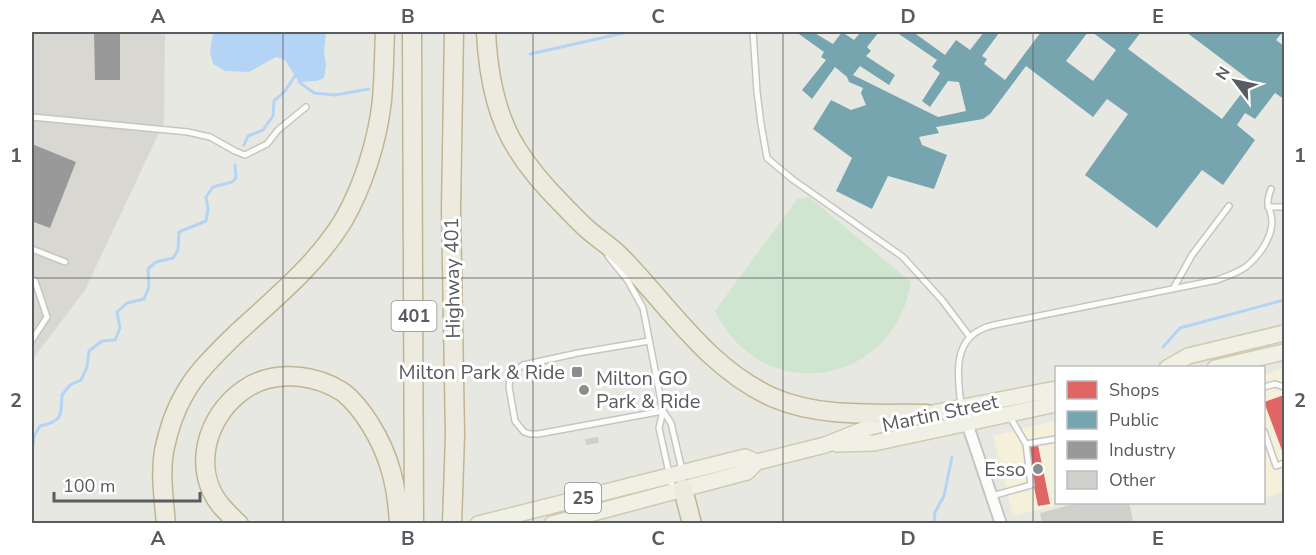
<svg xmlns="http://www.w3.org/2000/svg" width="1316" height="555" viewBox="0 0 1316 555" font-family="'Nunito Sans',sans-serif">
	<style>
		.commercial { fill: #f4f0da }
		.industrial { fill: #d8d7d2 }
		.green { fill: #d0e5cf }
		.water { fill: #b4d4f5 }
		.shops { fill: #e06666 }
		.public { fill: #76a5af }
		.industry { fill: #999 }
		.lines { fill: none; stroke-linecap: round; stroke-linejoin: round }
		.stream { stroke: #b4d4f5; stroke-width: 3 }
		.building { fill: #d0cfcc }
		.service-casing { stroke: #c5c6c4; stroke-width: 8 }
		.minor-casing { stroke: #c5c6c4; stroke-width: 14 }
		.primary-casing { stroke: #d0cab0; stroke-width: 18 }
		.motorway-casing { stroke: #bfb591; stroke-width: 21 }
		.service { stroke: #fcfcfb; stroke-width: 5 }
		.minor { stroke: #fcfcfb; stroke-width: 10 }
		.primary { stroke: #f0f0e5; stroke-width: 15 }
		.motorway { stroke: #edebdf; stroke-width: 18 }
		.grid { fill: none; stroke: #585b60; stroke-width: 1.5; stroke-opacity: 0.55 }
		.poi-dot { fill: #8a8c8e; stroke: #fff; stroke-width: 2 }
		.labels { text-anchor: middle; stroke-width: 6; stroke-linejoin: round; paint-order: stroke }
		.shield { fill: #fff; stroke: #8a8c90; stroke-width: 1.5 }
		.shield-label { font-size: 18px; font-weight: bold; fill: #585b60 }
		.street-label { font-size: 20px; fill: #585b60; stroke: #fff }
		.poi-label { font-size: 20px; fill: #585b60; stroke: #fff; text-anchor: end }
		.neatline { fill: none; stroke: #585b60; stroke-width: 2 }
		.grid-label { font-size: 20px; text-anchor: middle; font-weight: bold; fill: #585b60 }
	</style>
	<rect width="100%" height="100%" fill="#e8e8e2"/>
	<path class="commercial" d="M1284 368V491L1264 498V375Z
		M1056 420V502L1066 503 1013 516 993 436Z"/>
	<path class="industrial" d="M32 32H165L164 122 85 290 32 360Z"/>
	<path class="green" d="M809 197 911 282C894 387 761 408 715 311L797 199Z"/>
	<path class="water" d="M213 32H326L324 51 326 66 324 78 317 81 299 82 285 60 276 57 249 72 225 71 213 64 210 53Z"/>
	<path class="shops" d="M1284 395V453H1283L1264 402Z
		M1038 445 1050 504 1038 506 1026 448Z"/>
	<path class="public" d="M796 32H813L833 44 842 32 854 40 861 32H879L867 47 871 51 866 56 895 75 889 85 860 66 853 75 938 117 966 111 959 82 948 81 930 107 922 101 940 73 932 67 937 60 896 32H913L945 55 956 40 970 50 984 32H997L999 33 982 56 987 59 984 64 1005 80 1041 32H1088L1066 61 1093 81 1116 50 1092 32H1141L1128 49 1222 119 1251 81 1186 32H1281V34L1276 40 1284 46V99L1275 93 1255 119 1245 113 1237 125 1255 140 1223 185 1202 170 1157 228 1085 175 1128 114 1107 99 1093 117 1026 66 990 114 983 119 936 127 939 133 919 137 922 145 947 155 934 189 888 176 872 209 836 191 852 158 813 129 831 100 851 110 866 105 861 93 863 88 849 82 847 77 835 67 812 99 802 90 826 60 821 57 824 52Z"/>
	<path class="industry" d="M94 32H120V80H95Z
		M32 144 76 162 50 228 34 222 32 229Z"/>
	<g class="lines">
		<path class="stream" d="M530 54 628 32
			M299 82 314 93 335 95 369 89
			M244 145 248 136 263 130 273 116 274 101 285 91 295 76
			M1163 347 1180 328 1284 300
			M32 453 34 436 40 426C63 421 61 416 62 395L70 385 81 380 87 367 89 351 102 341 115 340 120 328 117 312 127 303 144 299 149 287 148 269 156 262 173 258 178 250 179 232 206 221 208 209 206 197 213 187 232 182 236 178 235 165
			M934 524 935 512 944 496 952 457"/>
	</g>
	<path class="building" d="M598 437 599 443 586 445 585 439Z
		M1081 502H1129L1133 521 1122 524H1042L1040 513Z"/>
	<g class="lines">
		<g class="service-casing">
			<path id="service" d="M753 32 757 92 761 124 767 158 792 179 903 257 942 300 970 337
				M32 117 188 132 210 137 235 151 245 155 267 144 278 130 306 107
				M1268 207H1284
				M32 249 65 262
				M608 256 628 281 643 308 663 411 671 423 682 470
				M32 279 35 281 47 317 32 340
				M1173 289 1192 255 1229 206
				M649 341 578 353 523 365 516 370 510 378 509 387 515 421 524 432 530 434H538L663 411
				M1264 387 1275 384 1284 387
				M961 405C958 380 952 344 980 330 984 328 989 326 994 325L1217 280C1227 276 1238 273 1247 266 1259 256 1272 238 1272 221 1271 205 1264 208 1271 189
				M663 411 659 428 673 491
				M1010 417 1026 444
				M1264 431 1276 466 1284 463
				M992 496 1031 485 1026 444 1056 439"/>
		</g>
		<g class="minor-casing">
			<path id="minor" d="M962 408 1001 524"/>
		</g>
		<g class="primary-casing">
			<path id="primary" d="M1167 368 1188 356 1284 333
				M1215 368 1284 352
				M837 444 874 443 1056 404
				M478 524 745 457 757 462
				M552 524 747 472 757 462 825 445 870 427 927 414 1056 389"/>
		</g>
		<g class="motorway-casing">
			<path id="motorway" d="M412 32 414 524
				M486 32C488 72 495 115 517 149 530 170 546 188 563 205 571 213 578 221 586 228 597 238 610 246 621 257 669 306 708 369 774 398 821 418 876 413 927 414
				M683 489 692 524
				M166 524C164 500 160 475 164 451 168 432 174 412 184 395 197 371 218 352 237 333 274 299 316 265 343 221 363 187 378 139 382 100 384 77 384 54 385 32
				M239 524C233 519 228 513 223 508 190 471 206 415 245 389 270 372 305 373 332 386 335 388 340 390 344 393 354 401 363 413 370 424 390 456 397 486 399 524
				M452 524 455 435 451 209 454 32"/>
		</g>
		<use href="#service" class="service"/>
		<use href="#minor" class="minor"/>
		<use href="#primary" class="primary"/>
		<use href="#motorway" class="motorway"/>
	</g>
	<path class="grid" d="M283 32V524M533 32V524M783 32V524M1033 32V524M32 278H1284"/>
	<g class="poi-dot">
		<rect x="571" y="366" width="12" height="12" rx="3"/>
		<circle cx="584" cy="390" r="6"/>
		<circle cx="1038" cy="469" r="6"/>
	</g>
	<g class="labels">
		<g class="shield">
			<rect x="391.5" y="301" width="45" height="30" rx="4.5"/>
			<rect x="565" y="483" width="36" height="30" rx="4.5"/>
		</g>
		<g class="shield-label">
			<text x="414" y="322">401</text>
			<text x="583" y="504">25</text>
		</g>
		<g class="street-label">
			<text transform="translate(452 278) rotate(-91)" y="7">Highway 401</text>
			<text transform="translate(940 413) rotate(-12)" y="7">Martin Street</text>
		</g>
		<g class="poi-label">
			<text x="565" y="379">Milton Park &amp; Ride</text>
			<text x="596" y="385" text-anchor="start">Milton GO<tspan x="596" dy="23">Park &amp; Ride</tspan></text>
			<text x="1026" y="476">Esso</text>
		</g>
	</g>
	<rect width="1316" height="555" fill="none" stroke="#ffffff" stroke-width="66"/>
	<rect x="1055" y="366" width="210" height="138" fill="#ffffff" stroke="#bcbdbf" stroke-width="1.5"/>
	<rect x="1067" y="381" width="30" height="18" fill="#e06666" stroke="#bcbdbf" stroke-width="1.5"/>
	<text x="1109" y="396" font-size="18" fill="#585b60">Shops</text>
	<rect x="1067" y="411" width="30" height="18" fill="#76a5af" stroke="#bcbdbf" stroke-width="1.5"/>
	<text x="1109" y="426" font-size="18" fill="#585b60">Public</text>
	<rect x="1067" y="441" width="30" height="18" fill="#999999" stroke="#bcbdbf" stroke-width="1.5"/>
	<text x="1109" y="456" font-size="18" fill="#585b60">Industry</text>
	<rect x="1067" y="471" width="30" height="18" fill="#d0cfcc" stroke="#bcbdbf" stroke-width="1.5"/>
	<text x="1109" y="486" font-size="18" fill="#585b60">Other</text>
	<g transform="translate(1235 81) rotate(302)" stroke="#ffffff" stroke-width="4.5" paint-order="stroke">
	<path d="M0-4.5L10 22L0 15L-10 22Z" fill="#585b60"/>
	<text y="-9" font-size="16" font-weight="bold" text-anchor="middle" fill="#585b60">N</text>
	</g>
	<path d="M54 492v9h146v-9" fill="none" stroke="#585b60" stroke-width="3"/>
	<text x="63" y="492" font-size="18" fill="#585b60" stroke="#ffffff" stroke-width="4.5" paint-order="stroke">100 m</text>
	<rect x="33" y="33" width="1250" height="489" class="neatline"/>
	<g class="grid-label">
		<text x="158" y="23">A</text>
		<text x="408" y="23">B</text>
		<text x="658" y="23">C</text>
		<text x="908" y="23">D</text>
		<text x="1158" y="23">E</text>
		<text x="16" y="162">1</text>
		<text x="1300" y="162">1</text>
		<text x="16" y="407">2</text>
		<text x="1300" y="407">2</text>
		<text x="158" y="545">A</text>
		<text x="408" y="545">B</text>
		<text x="658" y="545">C</text>
		<text x="908" y="545">D</text>
		<text x="1158" y="545">E</text>
	</g>
</svg>
